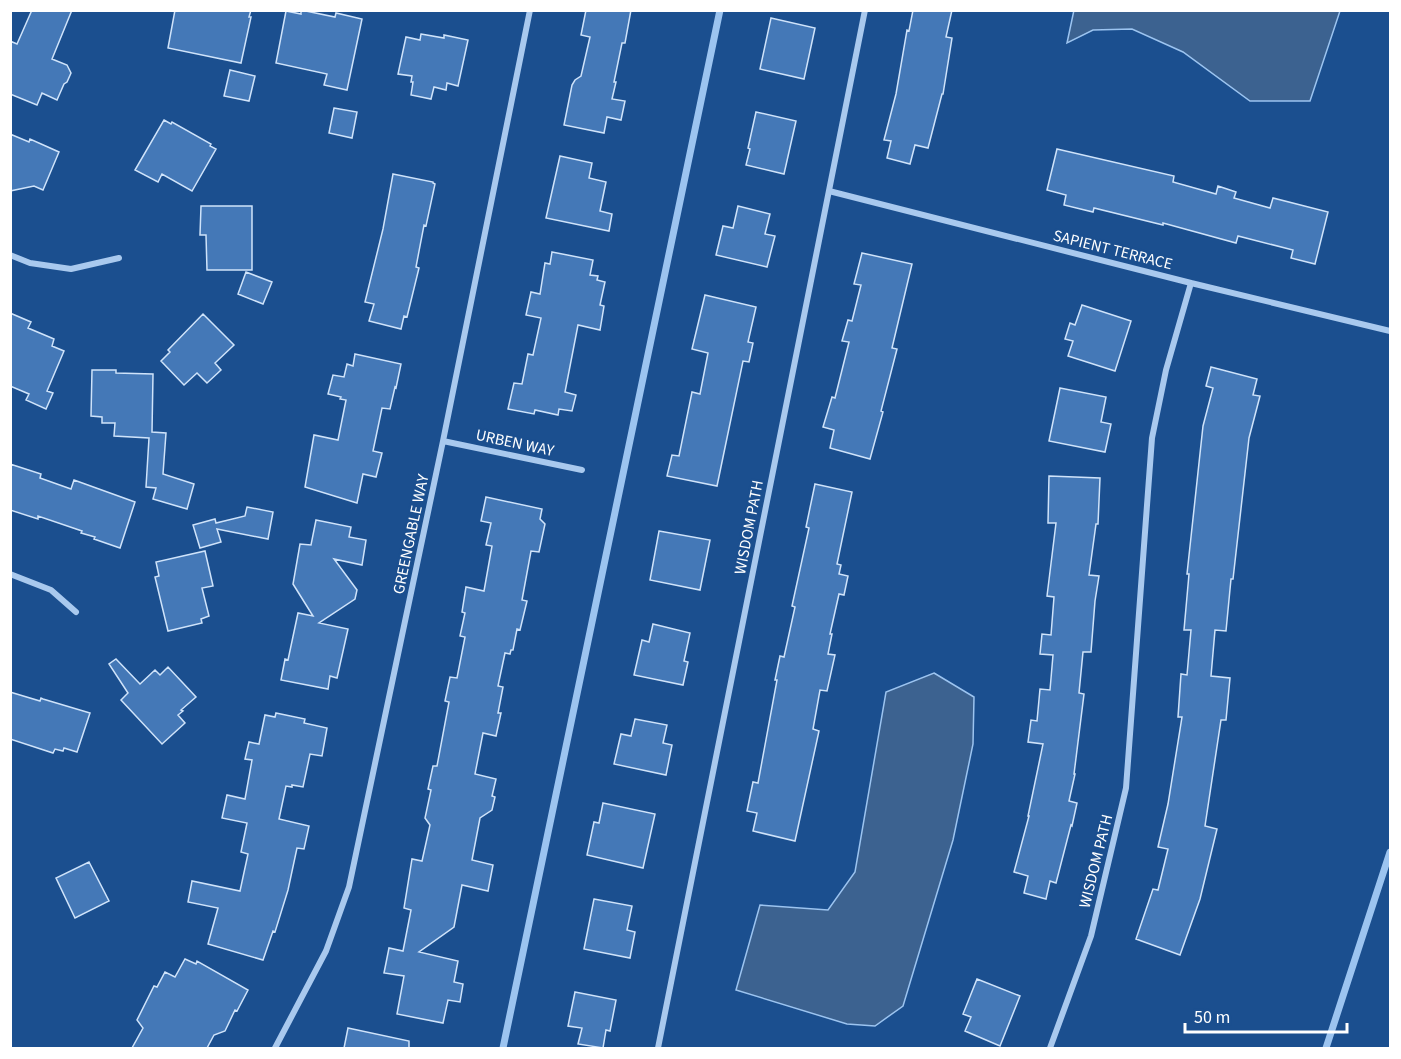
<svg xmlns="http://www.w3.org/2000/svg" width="1401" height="1059" viewBox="0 0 1401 1059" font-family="'Source Sans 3',sans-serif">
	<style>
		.water { fill: #3c6290; stroke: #9cc4f0; stroke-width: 1.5 }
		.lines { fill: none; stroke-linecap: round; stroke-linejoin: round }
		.stream { stroke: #9cc4f0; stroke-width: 7 }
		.building { fill: #4478b7; stroke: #cfe3fa; stroke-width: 1.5 }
		.minor { stroke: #a9c9ee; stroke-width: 6 }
		.labels { text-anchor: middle; stroke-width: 4.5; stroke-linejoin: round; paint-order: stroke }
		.street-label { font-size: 16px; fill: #fff; stroke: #1b4f8f }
	</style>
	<rect width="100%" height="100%" fill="#1b4f8f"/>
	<path class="water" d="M1074 10H1340V11L1310 101H1250L1183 52 1132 29 1093 30 1067 43Z
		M934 673 974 697 973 744 953 840 903 1006 875 1026 847 1024 736 990 760 905 828 910 855 872 886 692Z"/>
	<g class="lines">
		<path class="stream" d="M503 1048 720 10
			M1326 1048 1390 852"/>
	</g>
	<path class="building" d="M32 10H72L52 59 67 65 71 73 67 82 64 84 57 100 42 93 37 105 10 94V41L17 44Z
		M175 10H251L249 17H251L241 63 168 48Z
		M301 10 335 17 336 13 362 19 347 90 324 85 327 74 276 63 286 11 301 14Z
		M586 10H631L625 43H622L614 82H616L612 99 625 101 621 120 607 117 604 133 564 125 572 85 575 80 581 76 590 37 581 35Z
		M913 10H952L946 37 952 38 943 94H942L928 148 915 145 910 164 887 158 891 141 884 140 896 94 907 30 909 31Z
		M771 18 815 28 804 79 760 69Z
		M421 34 444 38V35L468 40 458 86 447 83 446 90 434 87 431 99 411 95 413 82H411L412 76 398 74 406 37 420 40Z
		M230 70 255 76 249 101 224 96Z
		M334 108 357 112 352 138 329 133Z
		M756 112 796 121 784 174 746 165 750 149 748 148Z
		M164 120 171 124 172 122 211 144 210 146 216 149 192 191 162 174 158 182 135 170Z
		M10 134 29 142 30 139 59 152 43 190 34 186 10 191Z
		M1057 149 1174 176 1173 182 1216 194 1218 186 1236 192 1234 198 1270 208 1273 198 1328 212 1315 264 1291 258 1293 250 1238 236 1236 243 1163 223V225L1094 208 1093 212 1064 205 1066 195 1047 190Z
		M560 156 592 163 589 178 606 182 600 211 612 214 609 231 546 218Z
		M393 174 433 182V183L435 184 426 226 424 225 416 267 419 268 407 317 404 316 401 329 369 321 374 304 365 302 383 229Z
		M201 206H252V270H207L206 235H200Z
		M738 206 770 214 765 234 775 236 767 267 716 255 723 226 733 228Z
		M552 252 593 260 590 275 598 276 597 280 605 282 600 305 604 306 600 330 578 325 565 392 576 395 572 411 559 409 558 415 535 410 534 414 508 409 514 383 522 384 528 354 533 355 541 318 526 315 531 292 540 294 545 263 550 264Z
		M862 253 912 264 892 348 897 349 881 411 883 412 870 459 830 448 834 430 823 427 832 397 835 398 849 342 842 341 848 320 852 321 861 285 854 284Z
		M246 272 272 282 263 304 238 294Z
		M705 295 756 307 748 342 753 343 749 362 743 361 717 486 667 476 672 455 679 456 692 392 700 394 708 353 692 349Z
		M1082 305 1131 321 1115 371 1068 356 1073 341 1065 339 1070 323 1075 325Z
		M10 313 31 322 28 328 54 339 52 346 64 351 47 391 53 393 46 409 26 400 29 394 10 386Z
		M203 314 234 345 215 363 221 370 207 383 197 373 184 385 161 361 170 352 168 350Z
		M355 354 401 364 396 388 395 387 390 409 382 408 373 451 382 453 376 477 363 474 357 503 305 487 314 435 338 440 346 400 340 399 341 397 328 394 333 375 344 377 347 364 353 366Z
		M1211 367 1257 379 1253 395 1260 396 1249 438 1233 579H1231L1226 631 1215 630 1211 676 1230 678 1226 720H1221L1205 826 1217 829 1200 899 1180 955 1136 939 1153 889 1158 890 1168 849 1158 847 1168 804 1182 717H1178L1181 674 1187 675 1191 630H1184L1189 574H1187L1203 426 1213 388 1206 386Z
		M92 370H116V373L153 374 152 432 166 433 163 474 194 484 187 509 153 499 156 488 146 487 149 438 114 436 115 423H102V417L91 416Z
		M1060 388 1106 397 1101 422 1111 424 1105 452 1049 441Z
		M10 464 41 474 40 478 71 489 74 480 135 502 120 548 94 539 95 537 81 533 82 531 38 516V519L10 510Z
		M1049 476 1100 478 1098 524H1096L1089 575 1099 576 1095 601 1091 652H1083L1079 693 1084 694 1074 774H1075L1069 801 1077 803 1072 826 1071 825 1056 883 1050 881 1046 899 1024 893 1028 876 1014 872 1029 816H1028L1043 744 1028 742 1031 720 1037 721 1040 689 1050 690 1053 655 1040 654 1042 634 1051 635 1054 597 1047 596 1056 523H1048Z
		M815 484 852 492 837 564 841 565 839 574 848 576 844 595 839 594 830 634H832L828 654 835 655 827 691 820 690 813 729 819 731 795 841 753 831 757 813 747 811 753 782 758 783 777 680H775L780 656 784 657 795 607 792 606 809 528 806 527Z
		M486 497 542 509 540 519 545 524 539 552 531 551 522 600 527 601 520 630 517 629 513 650H511L510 654 505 653 498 686 503 687 498 713H501L496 736 483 733 475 774 496 779 492 796 495 797 492 810 480 818 472 860 493 865 488 891 462 885 454 927 419 952 458 961 454 982 463 984 460 1002 448 1000 443 1023 397 1014 404 976 384 973 389 948 403 951 411 910 404 908 412 859 422 861 430 825 425 818 431 790 428 789 433 766H437L449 702 445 701 450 677 457 678 465 637 460 636 465 613 462 612 466 587 484 591 492 546 486 545 491 523 481 521Z
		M247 507 273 512 268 539 217 529 221 542 200 548 193 525 215 519 216 523 245 516Z
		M316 520 351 527 349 537 366 540 362 565 334 559 357 590 355 599 319 623 348 629 337 678 330 676 328 689 281 680 285 659 288 660 298 613 313 616 293 584 300 544 311 545Z
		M659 531 710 540 700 590 650 580Z
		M205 551 213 586 202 588 209 616 201 619 202 623 168 631 155 577 159 576 156 562Z
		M653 624 690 633 684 661 688 662 683 685 634 675 642 640 649 642Z
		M116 659 140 684 155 670 160 675 168 667 196 697 181 710 183 711 178 715 185 723 162 744 121 700 128 693 109 664Z
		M10 692 40 701 41 698 43 699 90 713 77 752 64 748 63 751 55 749 53 753 10 739Z
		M276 713 305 719 304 723 327 728 322 756 310 754 303 787 292 785V787L286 786 279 819 309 826 304 849 297 848 288 890 275 932 273 931 263 960 208 944 218 908 188 902 192 881 240 891 248 854 241 852 247 823 222 818 227 795 245 799 252 760 245 759 249 742 259 744 265 715 275 717Z
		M635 719 667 725 663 743 672 745 666 775 614 764 621 734 631 736Z
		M603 803 655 814 643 868 587 855 594 822 599 823Z
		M89 862 109 901 75 918 56 878Z
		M594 899 632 906 627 930 635 932 630 958 584 949Z
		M185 959 196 964 197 961 248 990 237 1011 235 1010 225 1031 214 1035 207 1048H132L143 1028 137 1020 154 986 157 987 165 972 175 977Z
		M977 979 1020 996 1000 1046 965 1031 971 1017 963 1014Z
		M575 992 616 1000 610 1031 606 1030 603 1048 578 1044 582 1028 568 1026Z
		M348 1028 409 1041V1048H344Z"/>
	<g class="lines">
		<path class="minor" d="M829 191 1191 283 1390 331
			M10 255 30 263 71 269 119 258
			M443 441 582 470
			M10 574 51 590 76 612
			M275 1048 326 951 349 887 443 441 530 10
			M658 1048 865 10
			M1050 1048 1091 936 1126 788 1152 438 1166 370 1191 283"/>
	</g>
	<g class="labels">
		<g class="street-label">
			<text transform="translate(1113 249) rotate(14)" y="6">SAPIENT TERRACE</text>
			<text transform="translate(515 442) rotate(12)" y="6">URBEN WAY</text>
			<text transform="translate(748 527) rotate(-79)" y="6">WISDOM PATH</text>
			<text transform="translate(410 534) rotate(-78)" y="6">GREENGABLE WAY</text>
			<text transform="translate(1095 861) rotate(-76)" y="6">WISDOM PATH</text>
		</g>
	</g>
	<rect width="1401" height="1059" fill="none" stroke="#ffffff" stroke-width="24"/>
	<path d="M1185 1023v9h162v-9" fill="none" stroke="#ffffff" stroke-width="3"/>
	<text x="1194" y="1023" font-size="18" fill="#ffffff" stroke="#1b4f8f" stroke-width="4.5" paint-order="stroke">50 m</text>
</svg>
